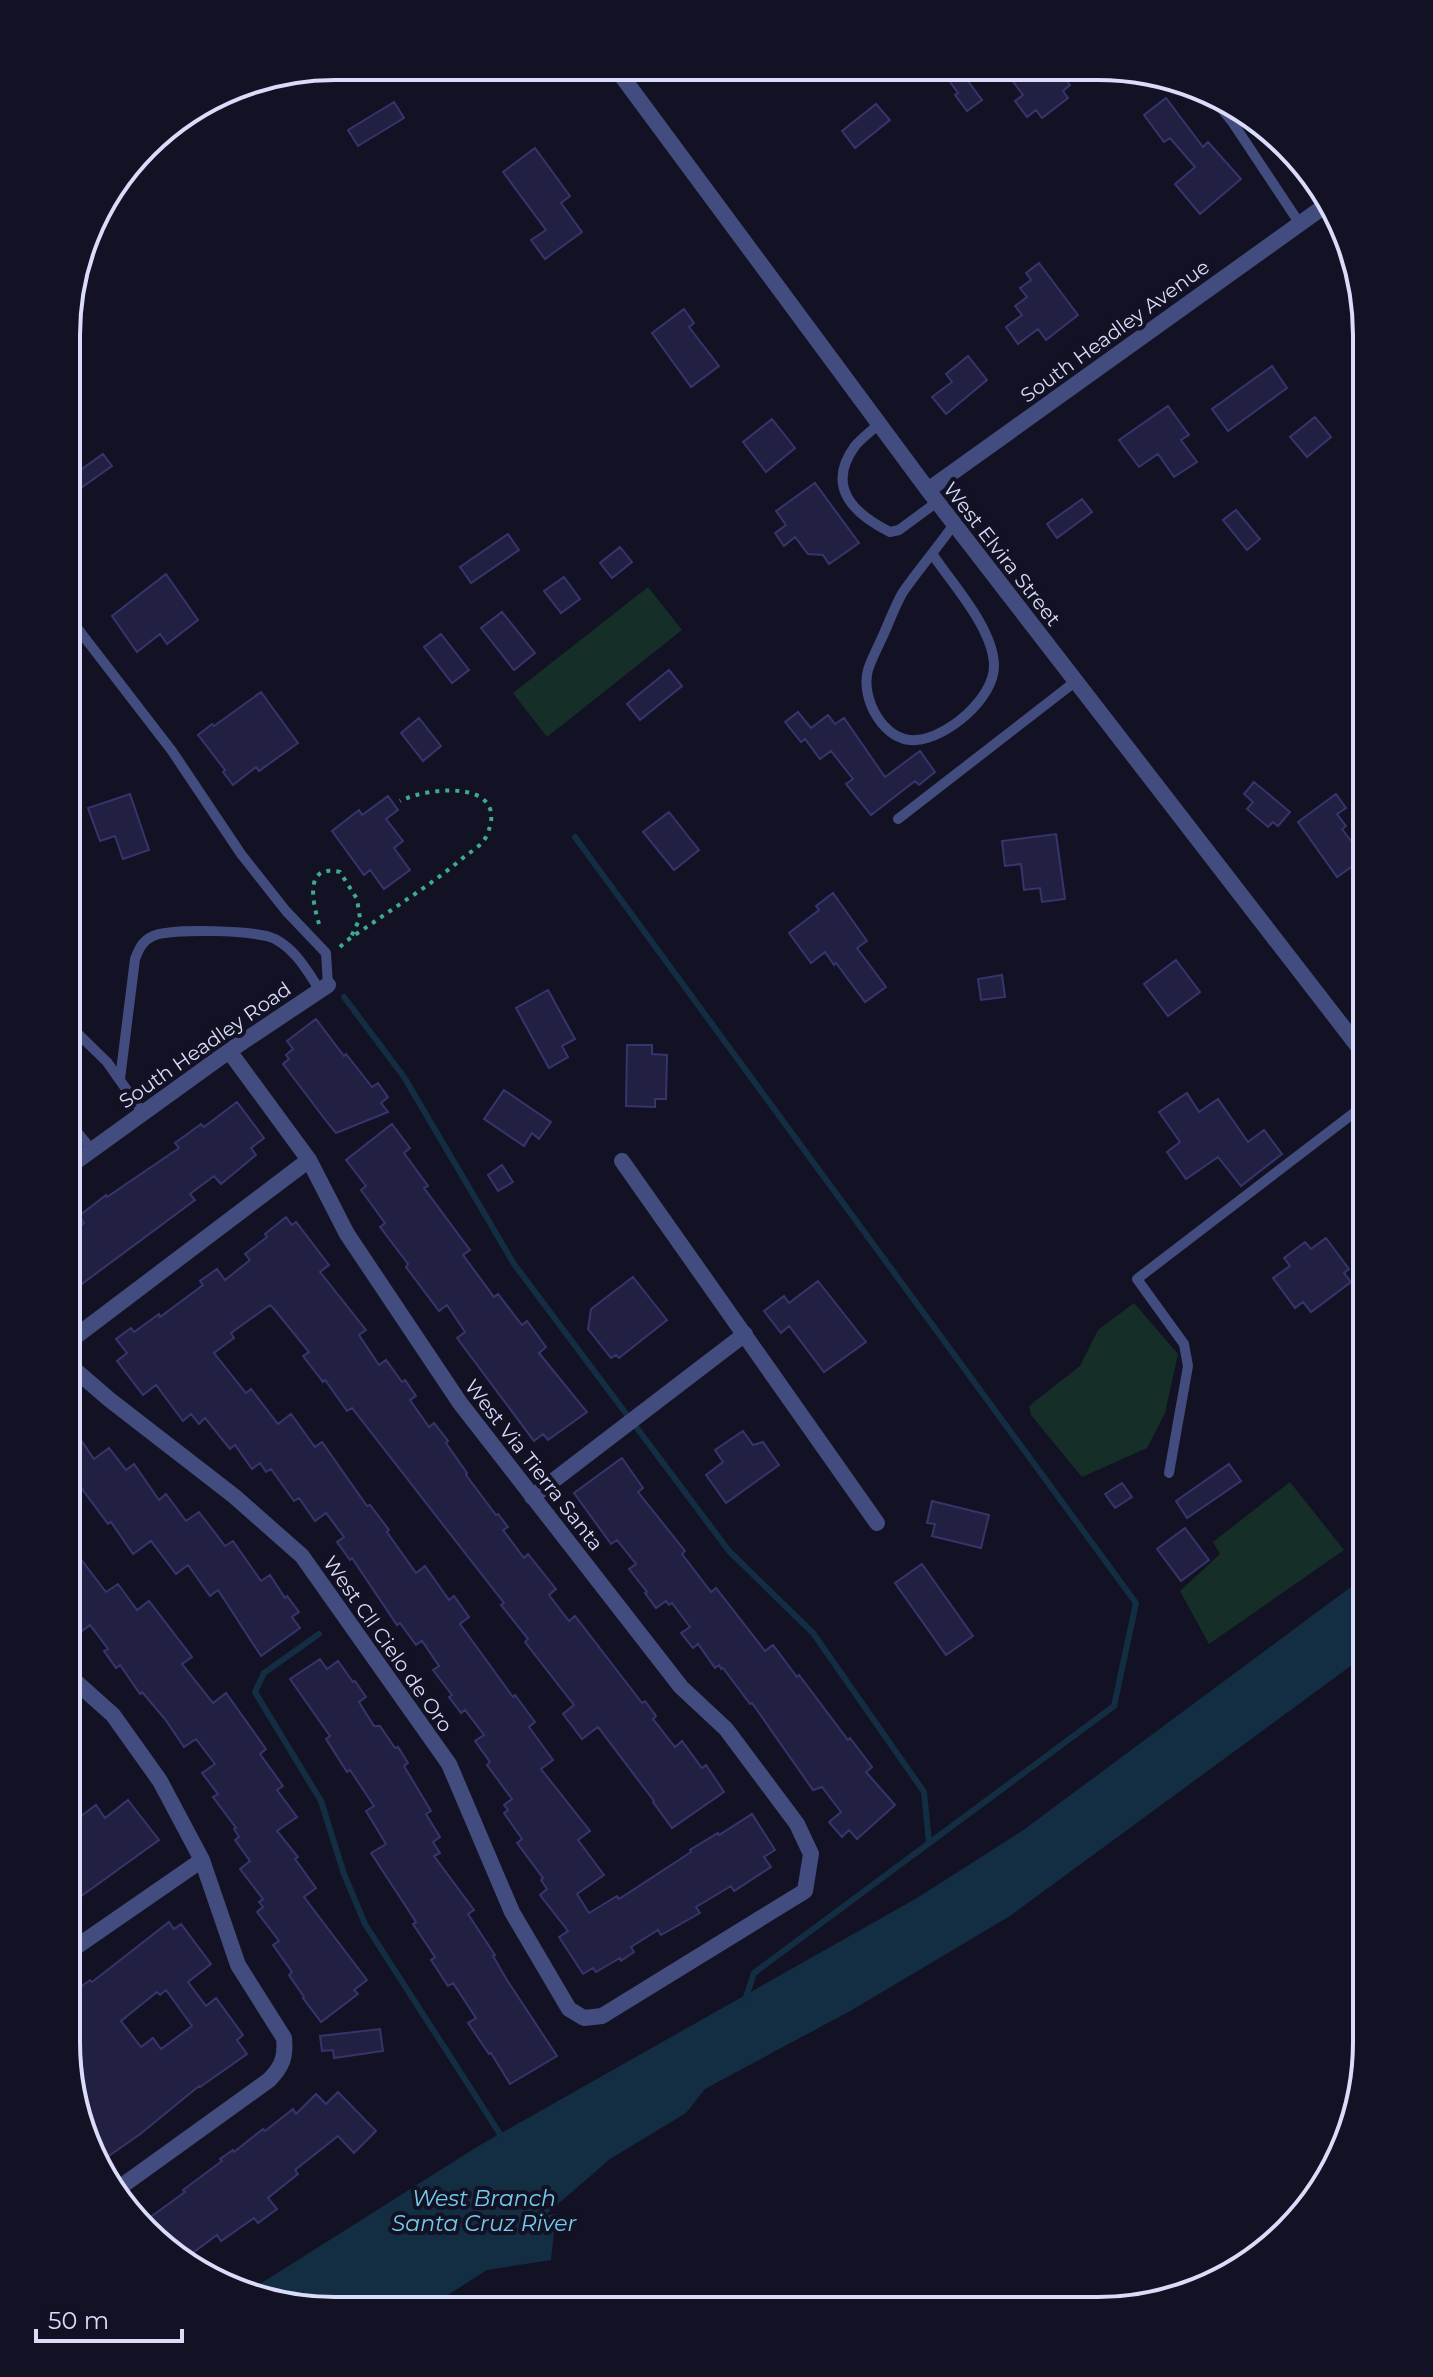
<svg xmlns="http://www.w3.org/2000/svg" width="1433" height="2377" viewBox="0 0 1433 2377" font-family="Montserrat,sans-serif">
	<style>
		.green { fill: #162e28 }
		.water { fill: #132d42 }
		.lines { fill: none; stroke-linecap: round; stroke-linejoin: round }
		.stream { stroke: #132d42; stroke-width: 6 }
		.building { fill: #212043; stroke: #35356c; stroke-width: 2; fill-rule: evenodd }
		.path { stroke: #3eaa8f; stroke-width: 4; stroke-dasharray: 4 6; stroke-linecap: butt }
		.lane { stroke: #434c7e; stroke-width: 10 }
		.street { stroke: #434c7e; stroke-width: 16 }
		.labels { text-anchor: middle; stroke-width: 8; stroke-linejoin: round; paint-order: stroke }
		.street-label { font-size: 20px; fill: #dadcfa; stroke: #121224 }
		.water-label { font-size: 22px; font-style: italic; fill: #74cdee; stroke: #121224 }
		.rim { fill: none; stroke: #dadcfa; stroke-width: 4 }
	</style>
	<rect width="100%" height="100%" fill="#121224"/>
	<path class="green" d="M648 587 682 630 547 737 513 693Z
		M1134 1303 1178 1354 1165 1413 1147 1448 1082 1477 1031 1415 1029 1406 1080 1366 1098 1330Z
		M1290 1482 1344 1550 1209 1644 1180 1591 1220 1554 1213 1542Z"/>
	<path class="water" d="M1367 1575V1654L1010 1916 852 2010 705 2089 686 2113 610 2159 544 2216 556 2214 551 2260 487 2270 426 2309H300L252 2289 480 2145 917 1898 1022 1831Z"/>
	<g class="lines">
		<path class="stream" d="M575 837 1136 1603 1114 1706 754 1973 745 2000
			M344 997 404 1077 514 1264 729 1551 813 1633 924 1792 929 1843
			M319 1634 264 1673 255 1692 321 1801 344 1874 365 1924 500 2134 501 2139"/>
	</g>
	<path class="building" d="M940 68H958L982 100 967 111 955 95 958 93Z
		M1003 68H1057L1070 85 1063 91 1068 98 1042 118 1036 110 1027 117 1015 101 1023 95Z
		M1166 98 1203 147 1208 142 1241 179 1200 214 1175 184 1195 167 1170 138 1164 142 1144 115Z
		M394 102 404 118 358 146 348 130Z
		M876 104 890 120 855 148 842 131Z
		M535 148 570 196 561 203 582 232 545 259 531 240 546 230 503 172Z
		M1039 263 1078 315 1046 340 1038 329 1018 344 1006 327 1022 315 1015 306 1027 297 1020 288 1031 280 1026 273Z
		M684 309 694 323 689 327 719 366 691 387 652 333Z
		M968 356 987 380 946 414 932 397 952 382 946 374Z
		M1272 366 1287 388 1228 431 1212 409Z
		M1168 406 1189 435 1181 440 1197 462 1174 477 1158 454 1139 467 1119 440Z
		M1315 417 1331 437 1307 457 1290 437Z
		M772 419 795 448 766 472 743 442Z
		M103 454 112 466 68 497V479Z
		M815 483 859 543 829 564 823 555 808 554 795 537 784 546 775 533 786 525 776 511Z
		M1082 499 1092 512 1057 538 1047 524Z
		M1236 510 1260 539 1247 550 1223 520Z
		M508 534 519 550 471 583 460 567Z
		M620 547 632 562 612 578 600 563Z
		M166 574 198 620 167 644 160 634 137 652 112 616Z
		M564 577 580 599 561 613 544 591Z
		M502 612 535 653 514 670 481 628Z
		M441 634 469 670 452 683 424 647Z
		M669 670 682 686 640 720 627 704Z
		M261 692 298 743 259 771 256 767 233 785 223 772 225 770 198 735 212 724 214 726Z
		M798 712 811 728 828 715 835 724 844 718 885 777 920 751 935 772 919 785 915 781 871 815 846 784 853 779 831 751 820 759 805 739 801 742 785 722Z
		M419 718 441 746 423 761 401 733Z
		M1254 782 1290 812 1278 826 1273 822 1268 827 1247 809 1253 802 1244 794Z
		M130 794 149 850 123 859 115 836 100 841 88 808Z
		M1336 794 1346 808 1337 814 1346 826 1342 829 1364 858 1337 877 1298 822Z
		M388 796 398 810 386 819 403 841 394 848 410 870 384 889 370 870 364 875 332 831 359 810 362 815Z
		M669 812 699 850 674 870 643 832Z
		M1056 834 1065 899 1042 902 1040 888 1024 890 1021 864 1005 866 1002 841Z
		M833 893 867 941 857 948 886 987 865 1002 836 963 834 965 825 952 811 963 789 933 819 910 816 906Z
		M1176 960 1200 992 1168 1016 1144 984Z
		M1002 975 1005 997 981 1000 978 979Z
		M548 990 575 1039 562 1046 568 1057 549 1068 516 1008Z
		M316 1019 344 1056 346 1054 372 1087 378 1083 388 1097 381 1103 388 1112 336 1133 327 1122 283 1064 289 1059 286 1055 293 1049 287 1041Z
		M627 1045H652V1054L667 1055 666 1099H655V1107L626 1106Z
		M504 1090 551 1122 539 1139 532 1133 524 1146 484 1119Z
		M1187 1093 1199 1112 1218 1099 1248 1142 1264 1130 1282 1154 1241 1186 1218 1157 1186 1179 1167 1152 1180 1142 1159 1112Z
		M237 1102 264 1138 251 1148 256 1155 221 1184 214 1176 190 1194 195 1200 67 1295V1236L84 1223 79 1216 106 1195 107 1197 179 1148 175 1143 201 1124 204 1127Z
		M392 1124 410 1148 404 1153 428 1186 424 1188 470 1250 463 1255 494 1297 498 1294 522 1325 527 1321 546 1347 539 1353 587 1412 548 1440 543 1434 534 1441 457 1338 465 1332 447 1305 439 1311 406 1267 408 1264 380 1227 385 1223 361 1190 366 1186 346 1160Z
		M502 1165 513 1182 498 1191 488 1175Z
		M286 1217 292 1225 296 1222 329 1265 320 1272 366 1330 359 1335 379 1365 386 1360 402 1382 405 1380 416 1396 410 1400 429 1427 434 1423 448 1441 446 1443 467 1473 466 1475 496 1515 498 1514 508 1527 503 1530 524 1558 528 1554 556 1589 549 1595 569 1621 575 1616 642 1703 645 1701 656 1716 653 1719 675 1747 682 1741 702 1768 706 1765 724 1792 672 1828 653 1802 654 1801 598 1727 582 1739 563 1714 574 1705 525 1642 528 1639 501 1605 504 1603 352 1408 347 1411 325 1380 323 1382 303 1356 309 1352 274 1309 270 1305 231 1333 234 1338 214 1353 246 1393 251 1389 278 1424 291 1414 315 1447 322 1442 367 1506 370 1505 389 1530 387 1532 416 1573 425 1566 449 1600 454 1596 469 1617 460 1624 513 1697 515 1695 535 1722 529 1727 553 1760 541 1769 590 1831 578 1840 604 1875 577 1894 589 1913 617 1896 619 1899 691 1852 690 1850 718 1833 719 1835 752 1814 775 1850 764 1857 771 1867 734 1891 731 1886 696 1907 700 1913 661 1935 658 1930 631 1947 634 1952 621 1961 620 1958 596 1972 593 1968 583 1974 559 1937 568 1931 540 1895 547 1889 541 1880 543 1878 517 1843 522 1839 504 1813 508 1810 504 1805 512 1799 487 1765 490 1762 475 1741 484 1735 465 1710 461 1713 449 1697 452 1695 433 1670 439 1666 422 1641 416 1645 400 1623 397 1625 352 1558 350 1560 337 1542 344 1537 326 1513 315 1521 299 1498 294 1501 271 1469 266 1472 260 1463 252 1469 235 1445 230 1449 205 1418 199 1424 191 1414 183 1421 156 1385 143 1395 117 1361 127 1353 116 1339 131 1328 134 1332 159 1314 160 1317 203 1285 200 1281 217 1269 225 1280 250 1260 245 1254 267 1237 265 1234Z
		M1326 1238 1349 1269 1344 1273 1351 1282 1311 1312 1303 1302 1295 1308 1273 1278 1290 1266 1284 1258 1305 1242 1311 1249Z
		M633 1277 667 1320 619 1358 616 1355 611 1358 588 1329 591 1309Z
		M818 1281 866 1342 824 1372 789 1326 781 1333 764 1311 784 1296 789 1303Z
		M67 1420 94 1459 109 1448 126 1470 134 1464 159 1500 166 1494 186 1521 199 1512 225 1546 233 1541 261 1581 270 1575 285 1598 287 1596 299 1612 292 1617 300 1628 261 1656 218 1590 210 1596 188 1565 176 1574 151 1541 133 1554 111 1522 108 1524 67 1469Z
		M743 1431 753 1445 763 1442 779 1465 726 1503 706 1475 723 1462 715 1450Z
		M622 1458 643 1488 638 1492 685 1551 682 1554 711 1592 716 1588 765 1651 773 1645 797 1677 799 1675 848 1740 850 1738 872 1767 866 1772 895 1805 857 1839 849 1830 842 1837 829 1822 841 1812 822 1787 813 1790 752 1703 750 1704 723 1668 721 1669 719 1665 715 1668 698 1644 693 1648 681 1633 690 1627 672 1603 669 1605 666 1601 656 1608 645 1593 647 1592 629 1569 636 1564 617 1540 611 1544 574 1493Z
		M1229 1464 1241 1481 1187 1518 1176 1501Z
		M1122 1483 1132 1497 1115 1508 1105 1494Z
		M932 1501 989 1515 981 1548 932 1536 935 1524 927 1523Z
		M1185 1528 1209 1560 1181 1581 1157 1549Z
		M80 1558 106 1592 118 1584 137 1610 149 1601 192 1657 182 1664 213 1703 226 1693 266 1749 260 1754 283 1786 277 1790 297 1817 277 1831 298 1857 295 1859 316 1888 304 1897 367 1980 354 1990 358 1994 321 2022 303 1998 304 1997 289 1975 292 1972 273 1945 279 1941 257 1912 263 1907 259 1902 263 1899 240 1869 250 1861 235 1840 239 1837 234 1829 236 1828 213 1797 218 1794 202 1773 215 1764 196 1739 184 1747 165 1719 142 1692 140 1694 120 1665 116 1668 104 1651 108 1649 90 1625 78 1634 67 1619V1568Z
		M922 1564 973 1636 946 1655 895 1583Z
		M320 1659 327 1669 338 1661 353 1682 355 1681 366 1697 359 1702 374 1726H380L395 1748 398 1747 408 1763 404 1766 431 1811 426 1814 440 1837 433 1842 440 1853 434 1856 474 1910 468 1914 495 1955 493 1956 507 1980 557 2056 510 2084 491 2053 489 2054 468 2023 476 2018 453 1983 448 1986 431 1960 435 1957 413 1924 416 1922 371 1853 386 1844 366 1811 374 1806 350 1770 347 1772 326 1739 330 1736 290 1679Z
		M128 1800 159 1840 66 1907V1827L96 1805 105 1818Z
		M169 1922 174 1929 181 1924 211 1964 188 1982 206 2006 216 1998 243 2035 237 2040 247 2054 200 2087 199 2086 139 2135 100 2162 86 2145 66 2042V1998L90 1980 92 1982ZM166 1990 192 2026 161 2049 153 2038 141 2047 121 2021 157 1992 160 1995Z
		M380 2029 383 2051 334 2058 333 2050 322 2051 320 2036Z
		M338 2092 376 2131 354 2153 338 2136 295 2170 298 2174 268 2198 277 2209 258 2223 254 2218 221 2241 217 2235 183 2260 171 2255 145 2221 185 2192 183 2190 222 2161 220 2159 233 2150 234 2152 263 2129 265 2131 293 2109 296 2114 316 2094 326 2104Z"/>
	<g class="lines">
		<path class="path" d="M319 924C313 903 303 863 340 872L357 899 360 918 351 937
			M340 947C350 937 363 930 374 922 404 901 436 881 464 857 472 851 482 845 486 837 513 779 430 786 400 801"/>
		<path class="lane" d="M1217 103 1233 123 1300 224
			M879 424C871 431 862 438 855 446 825 487 854 514 890 532L899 530 937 502
			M933 555C953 585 993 628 994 665 995 698 947 738 916 740 884 743 860 698 868 670 871 660 876 651 880 642 888 626 894 607 903 592 919 569 938 547 954 524
			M68 616 172 751 241 854 286 911 326 953 328 985
			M898 819 1076 681
			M67 1023 107 1062 143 1113
			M120 1079 135 959C139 949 142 941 153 936 170 928 259 930 275 939 296 950 307 971 320 990
			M67 1124 72 1126 92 1150
			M1169 1473 1188 1366 1184 1344 1137 1279 1359 1109 1367 1100"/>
		<path class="street" d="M615 67 928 490 1367 1058
			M928 490 1326 205
			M622 1161 877 1523
			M67 1168 229 1051 328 985
			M67 1343 309 1160
			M67 1363 110 1400 234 1496 302 1556 449 1764 512 1912 569 2009 584 2018 602 2016 805 1891 811 1854 797 1824 726 1729 681 1687 460 1403 347 1234 309 1160 229 1051
			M532 1497 745 1334
			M66 1673 113 1715 160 1781 202 1860 238 1965 284 2038C286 2057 282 2067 269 2080L119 2188
			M66 1954 202 1860"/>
	</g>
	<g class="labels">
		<g class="street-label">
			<text transform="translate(1115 331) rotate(-36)" y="7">South Headley Avenue</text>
			<text transform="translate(1002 554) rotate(52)" y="7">West Elvira Street</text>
			<text transform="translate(205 1045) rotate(-35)" y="7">South Headley Road</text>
			<text transform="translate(534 1465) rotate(52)" y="7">West Via Tierra Santa</text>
			<text transform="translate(388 1644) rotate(55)" y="7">West Cll Cielo de Oro</text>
		</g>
		<g class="water-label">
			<text x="484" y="2206">West Branch<tspan x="484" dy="25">Santa Cruz River</tspan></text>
		</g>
	</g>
	<path d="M0 0H1433V2377H0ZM335 80H1098A255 255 0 0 1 1353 335V2042A255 255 0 0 1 1098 2297H335A255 255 0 0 1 80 2042V335A255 255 0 0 1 335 80Z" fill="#121224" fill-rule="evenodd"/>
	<path class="rim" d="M335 80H1098A255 255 0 0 1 1353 335V2042A255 255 0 0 1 1098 2297H335A255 255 0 0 1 80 2042V335A255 255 0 0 1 335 80Z"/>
	<path d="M36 2329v12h146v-12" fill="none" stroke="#dadcfa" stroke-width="4"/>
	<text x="48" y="2329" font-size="24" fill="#dadcfa" stroke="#121224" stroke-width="6" paint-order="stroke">50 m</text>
</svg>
